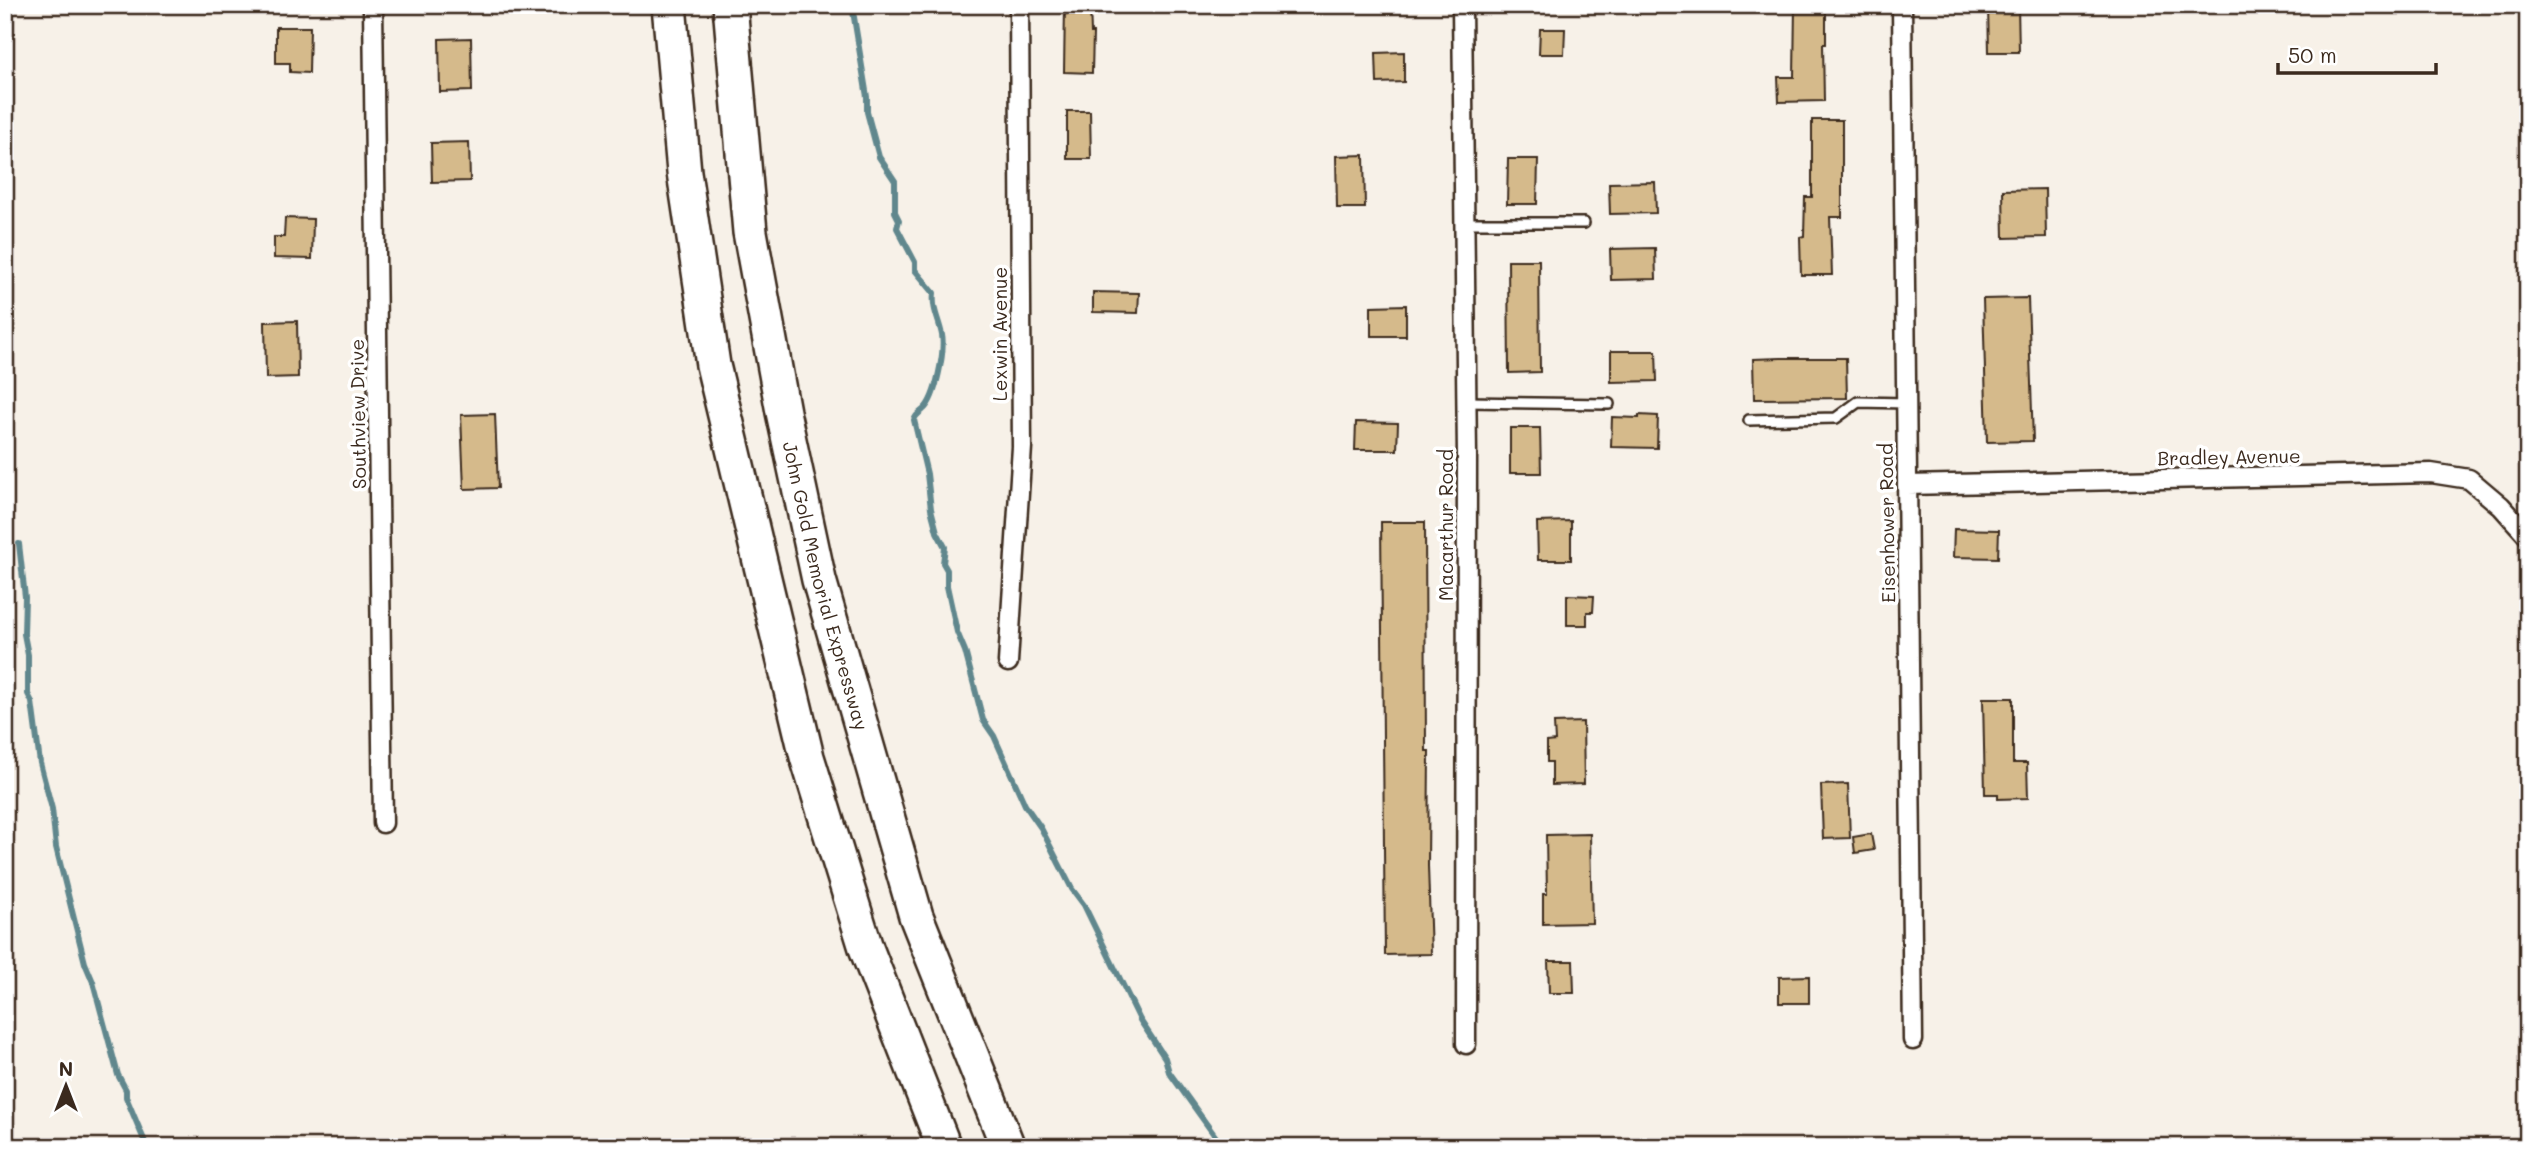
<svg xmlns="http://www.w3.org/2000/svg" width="2533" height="1152" viewBox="0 0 2533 1152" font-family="Mali,sans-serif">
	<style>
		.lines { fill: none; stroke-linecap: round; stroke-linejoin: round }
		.stream { stroke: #60878d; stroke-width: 6 }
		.building { fill: #d5ba8b; stroke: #3b2a1e; stroke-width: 2 }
		.lane-casing { stroke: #3b2a1e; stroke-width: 14 }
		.street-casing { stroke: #3b2a1e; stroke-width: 23 }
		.highway-casing { stroke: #3b2a1e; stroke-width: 38 }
		.lane { stroke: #fff; stroke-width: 9 }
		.street { stroke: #fff; stroke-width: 18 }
		.highway { stroke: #fff; stroke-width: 33 }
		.labels { text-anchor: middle; stroke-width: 7; stroke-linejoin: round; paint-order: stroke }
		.street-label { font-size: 19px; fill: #3b2a1e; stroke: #fff }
	</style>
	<rect width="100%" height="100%" fill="#f7f1e8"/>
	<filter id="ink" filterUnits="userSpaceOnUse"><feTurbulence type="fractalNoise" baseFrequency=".0143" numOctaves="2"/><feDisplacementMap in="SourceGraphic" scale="14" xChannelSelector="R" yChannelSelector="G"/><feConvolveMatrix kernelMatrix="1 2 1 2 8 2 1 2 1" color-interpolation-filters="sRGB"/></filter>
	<g filter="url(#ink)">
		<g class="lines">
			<path class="stream" d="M852 5 867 97V112L879 157 895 181V212L899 220 897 228 915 262V270L934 293C932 310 939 319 942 335 945 351 936 398 924 409 919 414 917 413 914 420L927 474 931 509 937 532 945 547 943 563 947 570V586L957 632 965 651 983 720 994 736 1025 805 1041 828 1072 889 1084 905 1140 1020 1165 1058 1169 1072 1223 1147
				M19 544 25 597 24 634 28 655V694L32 702 40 763 52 809 56 847 85 963 93 982 118 1075 126 1090V1097L147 1147"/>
		</g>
		<path class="building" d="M1065 5H1090L1091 33H1093L1092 73 1064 72Z
			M1795 5 1826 6V44H1823L1824 101 1779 102 1778 77H1794Z
			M1988 5H2018L2019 52H1989Z
			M276 27H310L309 73 290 72V63H276Z
			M1540 29H1565L1564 54H1539Z
			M471 38 472 91 440 92 439 39Z
			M1404 52V82L1377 83 1376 53Z
			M1067 111H1090L1091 159H1067Z
			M1812 120H1842V217H1830L1832 275H1801L1800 237 1804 236 1805 197H1812Z
			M469 142 470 181 432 182 431 143Z
			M1364 155 1365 208H1337L1336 156Z
			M1508 159H1538L1537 204H1507Z
			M1655 182 1656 213 1610 214 1609 183Z
			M2045 189 2046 237 2004 238 2003 190Z
			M285 218 313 219 312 259 274 258V237H284Z
			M1655 248 1656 279 1611 280 1610 249Z
			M1508 260H1539L1540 372 1509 373Z
			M1093 292 1139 293 1138 313 1093 312Z
			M2028 298 2033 441 1987 442 1983 299Z
			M1406 305V336H1371V306Z
			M297 321 298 377 266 378 265 322Z
			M1611 351H1656L1657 381 1611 382Z
			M1781 358H1846L1847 398 1754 399 1753 359Z
			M495 414 498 488 464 489 461 415Z
			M1639 415 1658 416 1657 448 1611 447 1612 417 1639 418Z
			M1356 422 1398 423 1397 450H1355Z
			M1510 428H1540L1541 473H1510Z
			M1571 521V560H1538L1537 522Z
			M1381 522H1425L1426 751H1429L1428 866 1431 954 1385 955Z
			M1954 529 1999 530 1998 558 1953 557Z
			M1567 595 1594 596 1593 612H1587V625H1567Z
			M1983 698H2013V763H2027L2028 798 1998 799V794H1985Z
			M1583 722 1584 784 1552 785V762H1547V742L1555 741 1554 723Z
			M1848 784 1850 838 1823 839 1821 785Z
			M1590 834 1592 923 1543 924V894H1547L1546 835Z
			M1871 834 1874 850 1855 853 1853 837Z
			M1548 961H1573L1574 993H1549Z
			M1809 976V1003H1779V977Z"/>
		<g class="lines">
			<g class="lane-casing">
				<path id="lane" d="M1464 223H1584
					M1466 402 1609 404
					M1749 420 1836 418 1858 402 1906 403"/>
			</g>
			<g class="street-casing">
				<path id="street" d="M373 5 383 823
					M1462 5 1467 456 1466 1044
					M1902 5 1913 1040
					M1907 485 2431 473 2469 479 2501 506 2528 536
					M1008 662 1022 447 1019 5"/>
			</g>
			<g class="highway-casing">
				<g id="highway">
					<path d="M669 5 684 172 713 365 757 549 807 757 866 948 944 1147"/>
					<path id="s1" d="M730 5 750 232 783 412 819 580 916 916 1008 1147"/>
				</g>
			</g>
			<use href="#lane" class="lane"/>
			<use href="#street" class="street"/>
			<use href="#highway" class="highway"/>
		</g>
	</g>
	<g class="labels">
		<g class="street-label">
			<text transform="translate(1000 334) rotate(-90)" y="7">Lexwin Avenue</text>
			<text transform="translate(358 414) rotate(-91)" y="7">Southview Drive</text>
			<text transform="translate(2229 457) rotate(-1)" y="7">Bradley Avenue</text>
			<text transform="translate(1887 523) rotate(-91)" y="7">Eisenhower Road</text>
			<text transform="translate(1446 525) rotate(-90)" y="7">Macarthur Road</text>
			<text dy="7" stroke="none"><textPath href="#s1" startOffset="590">John Gold Memorial Expressway</textPath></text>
		</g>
	</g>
	<rect width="2533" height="1152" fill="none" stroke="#fff" stroke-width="28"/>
	<rect x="14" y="14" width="2505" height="1124" fill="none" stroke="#3b2a1e" stroke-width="2.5" filter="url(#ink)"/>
	<g transform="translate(66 1086)" stroke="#ffffff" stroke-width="5" paint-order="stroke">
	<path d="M0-5L12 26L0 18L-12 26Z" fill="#3b2a1e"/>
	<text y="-10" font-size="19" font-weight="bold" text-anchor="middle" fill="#3b2a1e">N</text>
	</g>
	<path d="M2278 63v10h158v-10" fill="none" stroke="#3b2a1e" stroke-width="3.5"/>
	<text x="2288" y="63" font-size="21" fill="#3b2a1e" stroke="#ffffff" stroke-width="5" paint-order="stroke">50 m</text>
</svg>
